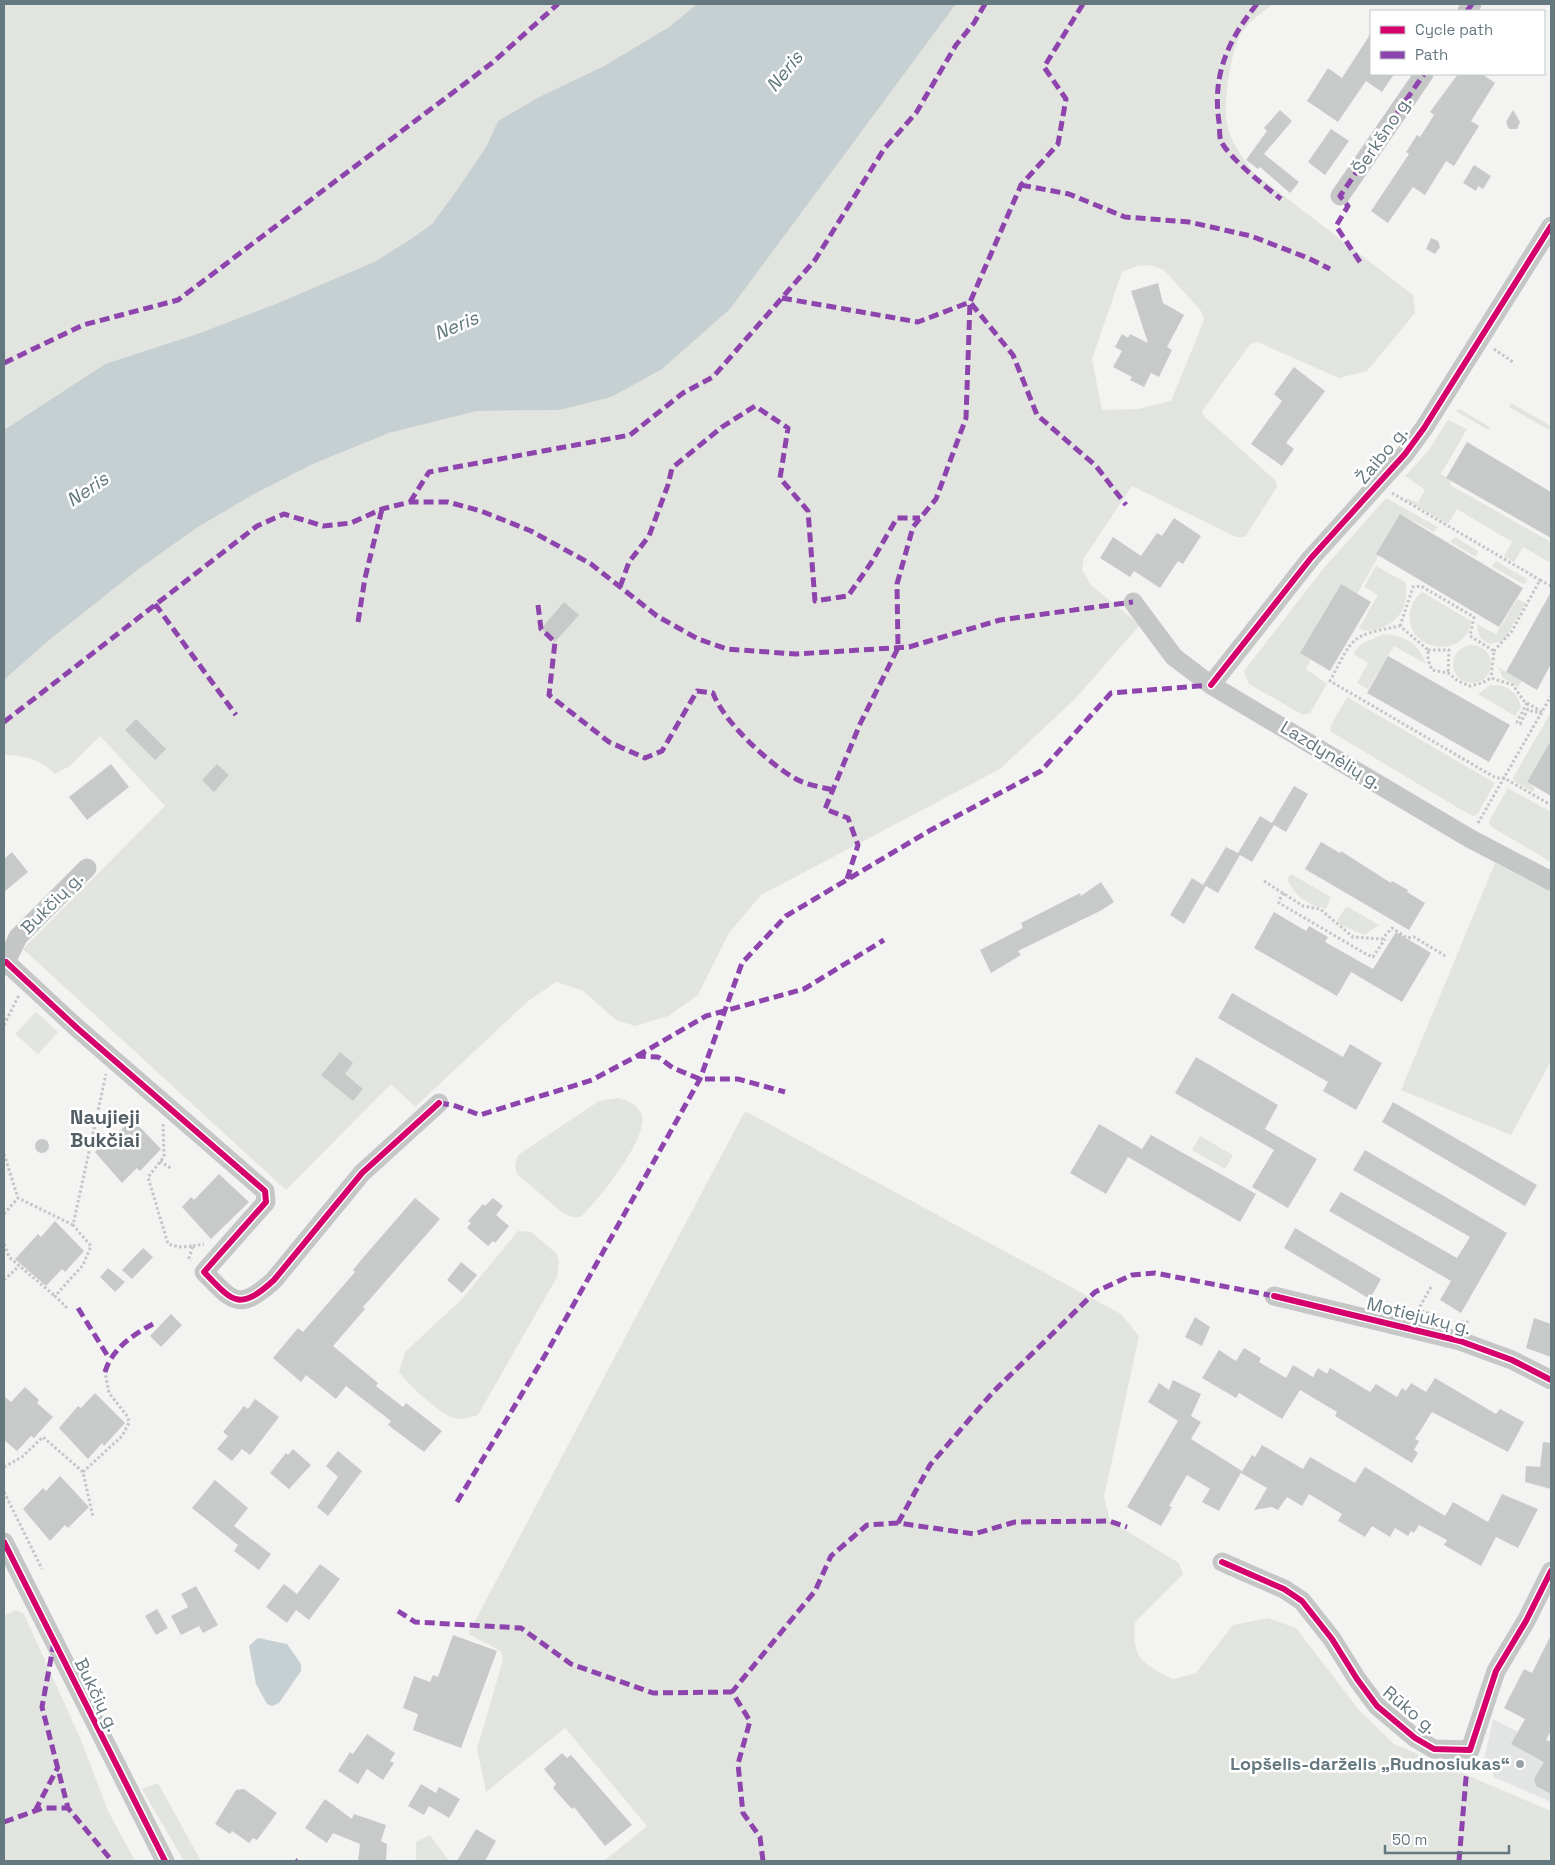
<svg xmlns="http://www.w3.org/2000/svg" width="1555" height="1865" viewBox="0 0 1555 1865" font-family="'Space Grotesk',sans-serif">
	<style>
		.built { fill: #e3e4e4 }
		.green { fill: #e2e5df; fill-rule: evenodd }
		.water { fill: #c6cfd1 }
		.building { fill: #c8caca }
		.lines { fill: none; stroke-linecap: round; stroke-linejoin: round }
		.path { stroke: #c3c5c6; stroke-width: 3; stroke-dasharray: 2.5 2.5; stroke-linecap: butt }
		.street { stroke: #c5c7c7; stroke-width: 19 }
		.quiet { stroke: #8e44ad; stroke-width: 5; stroke-dasharray: 10 5; stroke-linecap: butt }
		.cycleway-casing { stroke: #fff; stroke-width: 9 }
		.cycleway { stroke: #d6006c; stroke-width: 6 }
		.poi-dot { fill: #97a2a7; stroke: #fff; stroke-width: 2 }
		.labels { text-anchor: middle; stroke-width: 5; stroke-linejoin: round; paint-order: stroke }
		.street-label { font-size: 18px; fill: #65777f; stroke: #fff }
		.poi-label { font-size: 18px; font-weight: bold; fill: #65777f; stroke: #fff; text-anchor: end }
		.water-label { font-size: 19px; font-style: italic; fill: #61787d; stroke: #fff }
		.quarter-label { font-size: 20px; font-weight: bold; fill: #535f65; stroke: #fff }
	</style>
	<rect width="100%" height="100%" fill="#f3f3f1"/>
	<path class="built" d="M1493 1719 1518 1732 1521 1726 1551 1742V1802L1494 1777 1491 1767 1484 1760Z"/>
	<path class="green" d="M4 4H697L669 27 604 66 539 97 498 121 486 147 457 190 432 224 411 239 374 262 278 303 200 333 105 364 4 430Z
		M956 4H1273C1263 12 1252 20 1244 29 1231 45 1223 103 1227 123 1230 142 1243 158 1254 173L1413 295 1415 313 1367 371 1339 378 1257 342 1250 344 1202 411 1204 416 1276 481 1277 487 1245 537H1236L1132 486 1084 558 1082 570 1091 585 1140 625 1074 700 1000 769 761 895 729 933 698 995 668 1016 635 1026 616 1020 582 990 556 982 527 1002 415 1107 391 1084 286 1190 23 949 165 806 100 736 70 766 55 774C39 758 25 756 4 755V680L48 641 140 568 198 527 256 493 313 464 389 433 477 411 559 410 730 308ZM1150 265 1164 270 1201 311 1204 320 1171 401 1138 409 1102 410 1092 359 1122 272 1137 266Z
		M1511 403 1551 426V431L1509 407Z
		M1454 410H1461L1490 427 1488 430Z
		M1448 420 1467 429 1441 474 1451 480 1450 485 1551 542V563L1523 547 1514 562 1504 556 1512 542 1457 509 1448 524 1406 500 1407 498 1418 503 1425 490 1405 476 1428 451Z
		M1386 498 1438 527 1434 532 1400 514 1377 553 1379 555 1357 594 1340 585 1300 653 1311 660 1306 669 1327 684 1310 713 1303 715 1249 684 1244 671 1323 569Z
		M1455 537 1478 551 1476 557 1450 542Z
		M1496 561 1527 579 1526 583 1523 584 1491 566Z
		M1376 566 1405 582C1411 611 1393 630 1364 631L1359 628 1378 595 1364 587Z
		M1422 592 1471 621C1466 661 1404 652 1410 612 1412 603 1415 597 1422 592Z
		M1517 599 1526 603 1504 640 1491 644C1481 641 1477 635 1477 624L1496 634Z
		M1384 634C1406 636 1418 643 1426 664L1394 646 1368 689 1357 683 1368 663 1353 654 1361 644Z
		M1453 664a19 19 0 1 1 38 0a19 19 0 1 1-38 0Z
		M1498 667 1522 681 1518 687 1503 678Z
		M1490 685C1506 684 1518 691 1521 707L1515 716 1478 694Z
		M1347 697 1495 783 1477 815 1473 816 1458 808 1330 731 1331 725Z
		M1551 712V740L1527 782 1535 788 1533 792 1514 781 1513 778Z
		M1508 788 1551 812V862L1490 826 1489 821Z
		M1495 863 1551 891V1061L1511 1135 1401 1090Z
		M1291 874 1331 897 1326 909C1306 904 1296 897 1287 879Z
		M1348 907 1379 925 1364 935 1336 923 1345 908Z
		M36 1012 58 1032 38 1054 15 1034Z
		M619 1098C628 1101 636 1104 641 1113 652 1135 597 1201 581 1217H572L563 1213 517 1174 515 1165 518 1155 599 1101Z
		M745 1111 1121 1314 1139 1336 1104 1497 1110 1521 1179 1563 1183 1574 1135 1622C1132 1659 1142 1664 1173 1679L1196 1673 1233 1625 1268 1618 1296 1628 1359 1710 1394 1744 1551 1811V1861H604L647 1826 565 1728 486 1792 477 1749 503 1660 501 1651 468 1634Z
		M1200 1136 1233 1155 1225 1169 1192 1150Z
		M518 1231 531 1232 556 1253 559 1261 557 1277 478 1415C471 1417 462 1421 454 1418 437 1412 410 1386 399 1372L405 1352 462 1299Z
		M15 1610 24 1614 81 1740 108 1811 135 1861H4V1616Z
		M158 1783 201 1861H184L142 1789Z
		M430 1835 449 1861H416V1842Z"/>
	<path class="water" d="M697 4H956L730 309 662 369 611 397 559 410 477 411 389 433 313 464 256 493 198 527 140 568 48 641 4 680V430L105 364 200 333 278 303 374 262 411 239 432 224 457 190 486 147 498 121 539 97 604 66 669 27Z
		M258 1638 287 1644 301 1664V1671L279 1703 272 1706 267 1704 256 1684 249 1646Z"/>
	<path class="building" d="M1371 33V74H1394L1382 92 1366 81 1338 122 1307 101 1328 68 1342 78Z
		M1458 74H1482L1495 83 1471 121 1479 126 1454 166 1446 161 1425 195 1413 187 1388 223 1371 211 1409 154 1406 152 1417 135 1420 137 1434 115 1430 112Z
		M1280 110 1292 121 1264 154 1299 182 1290 193 1260 167 1258 169 1246 160 1267 131 1264 128Z
		M1513 110 1520 122 1517 129H1509L1506 122Z
		M1331 129 1349 141 1325 175 1308 162Z
		M1474 165 1491 176 1483 189 1478 186 1476 191 1463 183Z
		M1431 238 1438 241 1440 247 1435 254 1426 249Z
		M1158 283 1163 303 1184 315 1167 347 1172 350 1159 377 1151 373 1144 387 1130 380 1132 377 1113 367 1122 351 1115 347 1122 334 1128 338 1130 334 1148 343 1131 291Z
		M1294 367 1325 391 1286 443 1294 449 1282 466 1251 444 1282 401 1274 394Z
		M1467 442 1551 492V538L1446 478Z
		M1400 514 1523 588 1499 627 1376 554Z
		M1174 518 1201 536 1183 564 1178 561 1160 588 1134 571 1130 577 1100 558 1113 537 1141 556 1157 533 1162 536Z
		M1341 584 1371 602 1330 671 1300 653Z
		M1551 592V664L1537 690 1506 672Z
		M564 602 579 615 555 642 541 629Z
		M1388 656 1510 725 1489 762 1367 693Z
		M136 719 166 749 155 760 125 730Z
		M1551 740V796L1527 782Z
		M111 764 129 787 87 820 69 797Z
		M217 764 229 775 214 792 202 780Z
		M1294 786 1308 794 1286 832 1274 825 1252 862 1240 855 1218 893 1206 886 1184 924 1170 915 1192 878 1203 885 1226 847 1238 853 1260 816 1272 823Z
		M1321 842 1340 853 1341 851 1391 883 1392 881 1408 890 1407 892 1425 903 1409 930 1305 869Z
		M12 852 28 872 4 892V859Z
		M1101 882 1114 902 1102 910 1018 951 1021 955 991 973 980 950 1023 928 1021 923 1080 893 1081 896Z
		M1274 912 1306 931 1309 926 1328 937 1325 942 1373 969 1396 932 1431 953 1402 1002 1351 972 1337 996 1254 948Z
		M1232 993 1343 1057 1350 1044 1382 1063 1356 1110 1323 1091 1328 1082 1218 1018Z
		M340 1052 353 1063 345 1074 363 1089 353 1101 321 1075Z
		M1196 1057 1278 1105 1265 1129 1317 1159 1288 1208 1252 1187 1274 1150 1175 1093Z
		M1393 1102 1537 1185 1525 1206 1382 1122Z
		M132 1119 161 1149 140 1171 137 1168 122 1183 95 1152 115 1131 117 1134Z
		M1099 1124 1142 1149 1151 1135 1256 1194 1240 1222 1128 1157 1106 1194 1070 1173Z
		M35 1146a7 7 0 1 1 14 0a7 7 0 1 1-14 0Z
		M1365 1150 1507 1233 1461 1313 1440 1300 1451 1281 1329 1211 1341 1192 1457 1258 1470 1237 1353 1170Z
		M219 1174 249 1202 211 1239 182 1207 191 1197 194 1200Z
		M415 1198 440 1219 363 1307 365 1309 333 1346 378 1383 376 1386 403 1407 406 1403 442 1431 424 1452 388 1425 391 1421 346 1386 336 1399 306 1375 301 1382 273 1358 298 1328 303 1332 355 1272 353 1270 361 1260Z
		M493 1198 503 1206 496 1215 509 1226 495 1243 493 1241 488 1246 467 1228 471 1223 468 1221 483 1204 485 1206Z
		M55 1221 84 1251 65 1272 62 1269 46 1286 15 1259 38 1234 41 1237Z
		M1295 1228 1381 1279 1370 1299 1284 1248Z
		M143 1248 153 1257 132 1279 122 1270Z
		M461 1262 477 1275 462 1293 447 1280Z
		M108 1268 125 1282 115 1292 100 1277Z
		M171 1314 182 1325 161 1347 150 1336Z
		M1195 1317 1210 1327 1202 1346 1185 1337Z
		M1534 1318 1551 1324V1357L1526 1348Z
		M1244 1348 1261 1358 1259 1362 1286 1378 1293 1365 1313 1377 1318 1368 1327 1374 1330 1368 1370 1392 1376 1384 1397 1397 1402 1388 1406 1391 1411 1383 1426 1392 1435 1378 1496 1414 1500 1409 1524 1422 1508 1452 1432 1412 1415 1439 1419 1441 1414 1450 1418 1453 1412 1463 1335 1416 1337 1412 1300 1390 1282 1419 1239 1393 1236 1398 1202 1378 1219 1350 1236 1361Z
		M1173 1380 1201 1394 1191 1416 1201 1422 1191 1439 1242 1471 1219 1511 1202 1502 1210 1489 1187 1475 1169 1506 1172 1507 1161 1526 1127 1507 1178 1421 1148 1402 1159 1383 1169 1390Z
		M25 1387 39 1400 37 1403 53 1417 34 1438 31 1436 17 1451 4 1440V1396L11 1402Z
		M95 1393 125 1423 104 1446 102 1443 88 1459 59 1428 78 1406 81 1408Z
		M255 1399 279 1417 250 1455 242 1449 232 1461 217 1449 228 1436 223 1432 244 1406 248 1409Z
		M1543 1442 1551 1443V1489L1525 1482 1526 1466 1540 1467Z
		M1262 1445 1303 1469 1310 1457 1355 1483 1365 1467 1445 1516 1453 1502 1488 1522 1502 1494 1538 1509 1518 1548 1496 1537 1481 1566 1444 1545 1447 1540 1419 1525 1414 1533 1411 1531 1408 1536 1395 1528 1390 1537 1372 1526 1365 1537 1338 1521 1342 1514 1309 1494 1302 1506 1287 1497 1278 1510 1272 1507 1254 1510 1267 1488 1241 1473 1252 1455 1255 1457Z
		M293 1449 311 1465 289 1489 270 1473 286 1453 288 1455Z
		M338 1451 362 1471 328 1516 317 1507 338 1477 326 1466Z
		M60 1476 89 1507 68 1528 65 1525 50 1541 23 1509 43 1488 46 1491Z
		M215 1480 248 1508 234 1526 271 1554 259 1570 234 1551 238 1545 192 1508Z
		M320 1564 340 1579 309 1620 296 1610 287 1623 266 1607 284 1584 297 1594Z
		M196 1586 218 1625 203 1633 199 1626 181 1635 171 1616 188 1607 181 1594Z
		M157 1609 168 1628 156 1635 145 1616Z
		M453 1635 497 1651 461 1748 413 1730 418 1714 403 1708 414 1676 430 1682 433 1675 438 1677Z
		M1551 1635V1731L1546 1740 1551 1742V1794L1536 1786 1534 1779 1544 1762 1511 1744 1525 1719 1504 1708 1524 1669 1532 1673Z
		M367 1734 395 1753 390 1761 394 1763 383 1780 367 1769 358 1784 338 1771 350 1752 353 1754Z
		M562 1753 567 1758 571 1755 632 1825 605 1846 574 1807 572 1809 553 1788 556 1784 544 1769Z
		M421 1784 436 1793 439 1787 460 1799 449 1818 429 1806 424 1815 408 1806Z
		M244 1789 277 1813 257 1840 253 1838 249 1843 232 1831 230 1834 215 1824 236 1790Z
		M325 1799 352 1819 354 1814 386 1825 381 1841 387 1844 386 1861H358L360 1844 333 1833 327 1843 305 1828Z
		M476 1829 496 1841 485 1861H457Z"/>
	<g class="lines">
		<path class="path" d="M1494 349 1513 362
			M1392 493 1540 580
			M1400 626 1413 587 1421 586 1474 617 1470 636 1494 651 1491 678
			M1428 650H1449L1448 673
			M1494 651 1512 631 1540 580 1551 586
			M1527 703 1517 722 1520 724 1528 709 1533 712H1541
			M1542 712 1524 701 1513 685 1491 678 1482 683 1470 686 1458 681 1448 673 1432 670 1428 660V650L1400 626C1349 636 1354 636 1330 681L1496 778H1504L1551 805
			M1478 823 1551 696
			M1264 881 1303 906 1320 909 1353 937 1382 939 1392 928 1407 938 1414 937 1447 957
			M1284 893 1279 900V903L1366 954 1373 957 1385 939
			M4 1025 19 995
			M163 1124 164 1157 148 1177 168 1244 179 1247 193 1246 189 1258 192 1260
			M4 1154 18 1198
			M160 1161 172 1169
			M4 1214 18 1198 73 1225
			M4 1244 9 1257 55 1296
			M193 1246 204 1244
			M4 1280 19 1266
			M1431 1287 1418 1310 1431 1314
			M67 1308 55 1296 83 1265 91 1246 73 1225 106 1074
			M1461 1322H1471
			M4 1467 22 1457 43 1437 83 1472 93 1517
			M83 1472 122 1436 129 1423 128 1417 109 1393 105 1372
			M4 1492 42 1569"/>
		<path class="street" d="M1467 11 1472 4
			M1340 196 1424 74
			M1133 602 1174 657 1211 685 1469 838 1551 881
			M1211 685 1311 558 1405 454 1424 428 1551 226
			M6 962 77 1028 265 1191 266 1202 204 1272C233 1302 239 1312 274 1280L362 1173 439 1103
			M4 966 18 937 87 868
			M1274 1296 1460 1341 1512 1360 1551 1380
			M4 1542 165 1861
			M1222 1562 1284 1589 1302 1601 1332 1639 1357 1679 1377 1706 1415 1738 1434 1749 1470 1750 1496 1671 1526 1621 1551 1571"/>
		<path class="quiet" d="M1257 4C1228 40 1212 75 1219 122 1220 128 1219 136 1221 141 1228 157 1267 188 1281 199
			M1467 11 1472 4
			M1021 185 1069 194 1125 217 1189 222 1251 236 1308 258 1330 269
			M1360 262 1336 226 1348 206 1340 196 1424 74
			M782 298 918 322 970 302 1021 185 1058 144 1066 99 1044 67 1083 4
			M4 363 83 325 178 300 492 63 558 4
			M410 502 429 472 630 435 683 393 713 377 815 260 884 149 916 113 956 45 974 23 985 4
			M620 587 629 562 649 536 668 485 672 468 722 427 755 406 788 428 780 478 808 511 815 601 848 596 871 563 897 518H920
			M155 604 236 715
			M538 605 541 629 555 642 549 695 609 742 645 758 662 751 697 691 713 693C723 721 769 764 796 779 807 785 821 787 833 790
			M358 622 365 578 382 509
			M4 722 257 526 284 514 323 526 351 523 382 509 410 502H448L481 511 531 531 591 564 657 616 698 639 727 649 796 654 909 647 1000 620 1133 602
			M847 879 858 845 848 818 825 809 860 724 898 648 897 584 913 527 936 499 966 418 970 302 1013 355 1037 415 1096 466 1126 505
			M637 1056 706 1016 804 989 884 940
			M439 1103 453 1105 480 1115 592 1080 637 1056 658 1057 673 1068 700 1079H738L785 1092
			M78 1308 109 1358
			M105 1372C112 1349 132 1335 153 1324
			M457 1502 547 1352 700 1079 742 963 786 916 929 831 1041 771 1111 693 1211 685
			M898 1523 930 1465 993 1392 1095 1292 1132 1275 1155 1273 1274 1296
			M398 1611 415 1622 521 1628 571 1664 653 1693 732 1692
			M54 1642 42 1707 68 1808 112 1861
			M35 1811 58 1767
			M4 1822 43 1808H68
			M295 1860 296 1861
			M763 1861 760 1837 743 1813 738 1764 750 1721 732 1692 815 1591 831 1556 867 1525 898 1523 974 1534 1015 1522 1109 1521 1127 1527
			M1459 1861 1466 1778 1470 1763"/>
		<g class="cycleway-casing">
			<path id="cycleway" d="M1211 685 1311 558 1405 454 1424 428 1551 226
				M6 962 77 1028 265 1191 266 1202 204 1272C233 1302 239 1312 274 1280L362 1173 439 1103
				M1274 1296 1460 1341 1512 1360 1551 1380
				M4 1542 165 1861
				M1222 1562 1284 1589 1302 1601 1332 1639 1357 1679 1377 1706 1415 1738 1434 1749 1470 1750 1496 1671 1526 1621 1551 1571"/>
		</g>
		<use href="#cycleway" class="cycleway"/>
	</g>
	<circle class="poi-dot" cx="1520" cy="1764" r="5"/>
	<g class="labels">
		<g class="street-label">
			<text transform="translate(1382 135) rotate(-56)" y="6">Šerkšno g.</text>
			<text transform="translate(1382 455) rotate(-50)" y="6">Žaibo g.</text>
			<text transform="translate(1331 755) rotate(31)" y="6">Lazdynėlių g.</text>
			<text transform="translate(52 903) rotate(-45)" y="6">Bukčių g.</text>
			<text transform="translate(1419 1316) rotate(14)" y="6">Motiejukų g.</text>
			<text transform="translate(97 1695) rotate(64)" y="6">Bukčių g.</text>
			<text transform="translate(1410 1710) rotate(40)" y="6">Rūko g.</text>
		</g>
		<g class="poi-label">
			<text x="1510" y="1770">Lopšelis-darželis „Rudnosiukas“</text>
		</g>
		<g class="water-label">
			<text transform="translate(784 71) rotate(-51)" y="7">Neris</text>
			<text transform="translate(456 325) rotate(-23)" y="7">Neris</text>
			<text transform="translate(87 489) rotate(-34)" y="7">Neris</text>
		</g>
		<g class="quarter-label">
			<text x="105" y="1124">Naujieji<tspan x="105" dy="23">Bukčiai</tspan></text>
		</g>
	</g>
	<rect width="1555" height="1865" fill="none" stroke="#65777f" stroke-width="10"/>
	<rect x="1370" y="10" width="175" height="65" fill="#ffffff" stroke="#c1c9cc"/>
	<rect x="1380" y="26" width="25" height="8" fill="#d6006c" stroke="#c1c9cc"/>
	<text x="1415" y="35" font-size="15" fill="#65777f">Cycle path</text>
	<rect x="1380" y="51" width="25" height="8" fill="#8e44ad" stroke="#c1c9cc"/>
	<text x="1415" y="60" font-size="15" fill="#65777f">Path</text>
	<path d="M1385 1845v8h124v-8" fill="none" stroke="#65777f" stroke-width="2.5"/>
	<text x="1392" y="1845" font-size="15" fill="#65777f" stroke="#ffffff" stroke-width="4" paint-order="stroke">50 m</text>
</svg>
